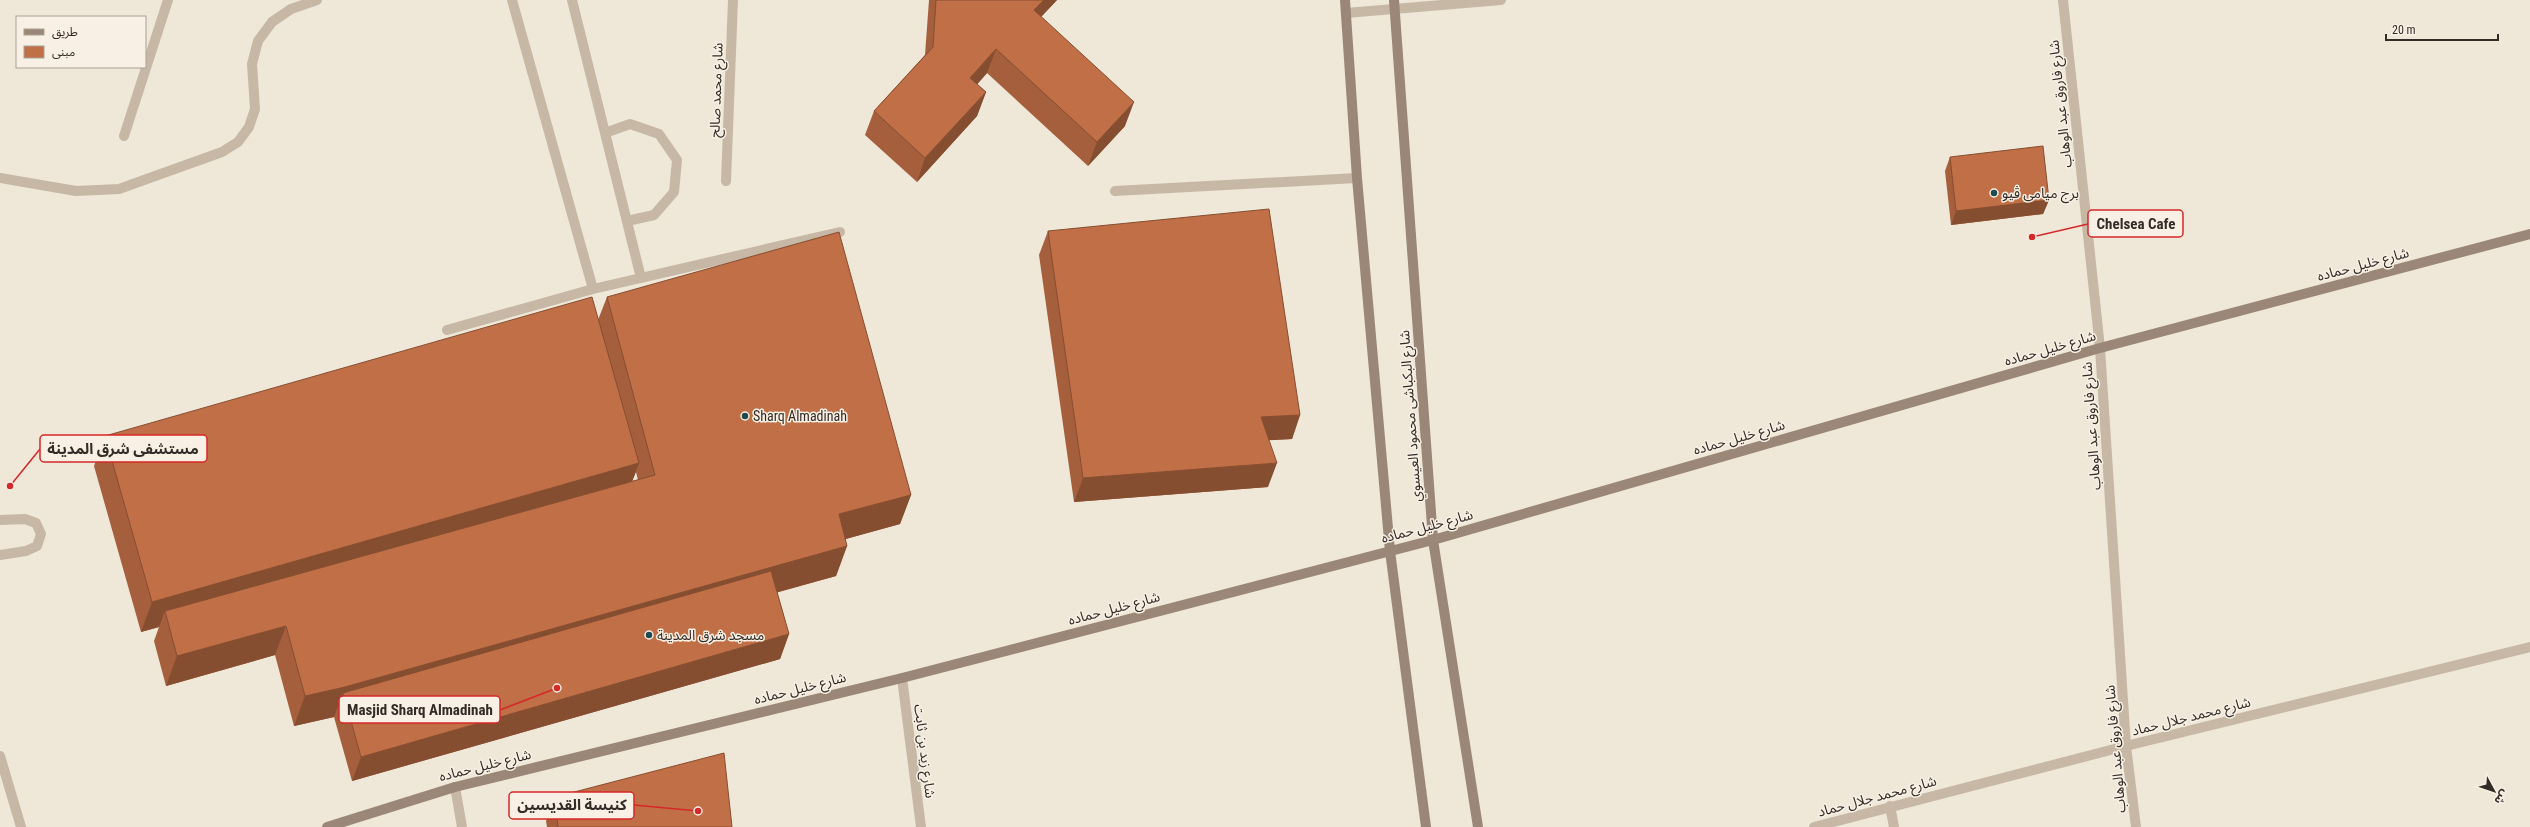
<svg xmlns="http://www.w3.org/2000/svg" width="2530" height="827" viewBox="0 0 2530 827" font-family="'Roboto Condensed','Noto Sans Arabic',sans-serif">
	<style>
		.lines { fill: none; stroke-linecap: round; stroke-linejoin: round }
		.lane { stroke: #c7b8a5; stroke-width: 10 }
		.street { stroke: #c7b8a5; stroke-width: 10 }
		.secondary { stroke: #9a8777; stroke-width: 10 }
		.wall { fill: #a55f3c; fill-rule: evenodd }
		.shaded-wall { fill: #864e31 }
		.building { fill: #c06f46; stroke: #864e31 }
		.poi-dot { fill: #1e4a52; stroke: #f8f0e4; stroke-width: 1.5 }
		.labels { text-anchor: middle; stroke-width: 3; stroke-linejoin: round; paint-order: stroke }
		.street-label { font-size: 14px; fill: #332b26; stroke: #f8f0e4 }
		.poi-label { font-size: 14px; fill: #332b26; stroke: #f8f0e4; text-anchor: start }
		.leader { fill: none; stroke: #d62828; stroke-width: 1.5 }
		.callout-dot { fill: #d62828; stroke: #f8f0e4; stroke-width: 1.5 }
		.callout { fill: #f8f0e4; stroke: #d62828; stroke-width: 1.5 }
		.callout-label { font-size: 15px; text-anchor: middle; font-weight: bold; fill: #332b26 }
	</style>
	<rect width="100%" height="100%" fill="#efe7d8"/>
	<g class="lines">
		<path class="lane" d="M512 0 593 289
			M572 0 641 278
			M605 133 630 124 659 134 677 160 674 192 654 215 627 221
			M0 178 76 191 119 189 222 152 238 142 249 127 255 109 252 64 258 41 272 22 291 9 317 0
			M1115 191 1357 178
			M447 330 593 289 840 232
			M0 520 25 519 36 523 41 534 37 546 26 551 0 555"/>
		<path class="street" d="M2063 0 2100 348 2126 746 2136 827
			M1346 13 1501 0
			M124 136 168 0
			M726 181 733 0
			M902 678 921 827
			M0 756 21 827
			M455 787 462 827
			M1890 806 1894 827
			M1814 827 2126 746 2530 647"/>
		<path class="secondary" d="M1345 0 1357 178 1390 551 1426 827
			M1394 0 1433 540 1478 827
			M327 827 455 787 902 678 1433 540 2100 348 2530 234"/>
	</g>
	<path class="wall" d="M929 0H1057L1041 17 1125 126 1088 166 987 73 977 84 986 92 977 116 917 182 865 135 874 111 925 55Z
		M1950 157 2049 200 2043 214 1951 225 1945 171Z
		M1048 231 1300 415 1292 439 1269 440 1268 487 1074 502 1039 255Z
		M607 297 911 495 900 524 845 539 847 546 836 576 777 592 789 634 780 659 352 781 334 717 294 726 275 655 166 686 154 641 159 627 141 632 94 466 105 436 598 320ZM636 472 638 480 632 481Z
		M555 797 732 827H547L546 821Z"/>
	<path class="shaded-wall" d="M1044 0H1057L1025 34 1034 10Z
		M996 49 987 73 962 102 970 78Z
		M986 92 977 116 917 182 925 158Z
		M1134 102 1125 126 1088 166 1097 142Z
		M2049 200 2043 214 1951 225 1956 211Z
		M1300 415 1292 439 1253 441 1261 417Z
		M639 463 628 493 165 611 159 627 141 632 152 602Z
		M1277 463 1268 487 1074 502 1083 478Z
		M911 495 900 524 828 544 839 514Z
		M847 546 836 576 349 713 343 693 334 717 294 726 305 696Z
		M286 626 275 655 166 686 177 656Z
		M789 634 780 659 352 781 361 757Z"/>
	<path class="building" d="M936 0H1044L1034 10 1134 102 1097 142 996 49 970 78 986 92 925 158 874 111 933 47Z
		M2043 146 2049 200 1956 211 1950 157Z
		M1269 209 1300 415 1261 417 1277 463 1083 478 1048 231Z
		M839 232 911 495 839 514 847 546 345 687 305 696 286 626 177 656 165 611 655 475 607 297Z
		M592 297 639 463 152 602 105 436Z
		M771 571 789 634 361 757 343 693Z
		M724 753 732 827H558L555 797Z"/>
	<g class="poi-dot">
		<circle cx="1994" cy="193" r="4"/>
		<circle cx="745" cy="416" r="4"/>
		<circle cx="649" cy="635" r="4"/>
	</g>
	<g class="labels">
		<g class="street-label">
			<text transform="translate(716 90) rotate(-88)" y="5">شارع محمد صالح</text>
			<text transform="translate(2060 104) rotate(-96)" y="5">شارع فاروق عبد الوهاب</text>
			<text transform="translate(2363 264) rotate(-15)" y="5">شارع خليل حماده</text>
			<text transform="translate(2050 348) rotate(-16)" y="5">شارع خليل حماده</text>
			<text transform="translate(1410 416) rotate(-94)" y="5">شارع البكباشى محمود العيسوي</text>
			<text transform="translate(2091 426) rotate(-94)" y="5">شارع فاروق عبد الوهاب</text>
			<text transform="translate(1739 437) rotate(-16)" y="5">شارع خليل حماده</text>
			<text transform="translate(1427 526) rotate(-15)" y="5">شارع خليل حماده</text>
			<text transform="translate(1114 608) rotate(-15)" y="5">شارع خليل حماده</text>
			<text transform="translate(800 688) rotate(-14)" y="5">شارع خليل حماده</text>
			<text transform="translate(2191 716) rotate(-14)" y="5">شارع محمد جلال حماد</text>
			<text transform="translate(2115 749) rotate(-95)" y="5">شارع فاروق عبد الوهاب</text>
			<text transform="translate(925 751) rotate(83)" y="5">شارع زيد بن ثابت</text>
			<text transform="translate(485 765) rotate(-14)" y="5">شارع خليل حماده</text>
			<text transform="translate(1877 796) rotate(-15)" y="5">شارع محمد جلال حماد</text>
		</g>
		<g class="poi-label">
			<text x="2002" y="198">برج ميامى ڤيو</text>
			<text x="753" y="421">Sharq Almadinah</text>
			<text x="657" y="640">مسجد شرق المدينة</text>
		</g>
	</g>
	<path class="leader" d="M2032 237L2088 224M10 486L40 449M557 688L500 710M698 811L634 805"/>
	<g class="callout-dot">
		<circle cx="2032" cy="237" r="4"/>
		<circle cx="10" cy="486" r="4"/>
		<circle cx="557" cy="688" r="4"/>
		<circle cx="698" cy="811" r="4"/>
	</g>
	<g class="callout">
		<rect x="2088" y="210" width="95" height="27" rx="4"/>
		<rect x="40" y="435" width="167" height="27" rx="4"/>
		<rect x="339" y="696" width="161" height="27" rx="4"/>
		<rect x="509" y="792" width="125" height="27" rx="4"/>
	</g>
	<g class="callout-label">
		<text x="2136" y="229">Chelsea Cafe</text>
		<text x="123" y="454">مستشفى شرق المدينة</text>
		<text x="420" y="715">Masjid Sharq Almadinah</text>
		<text x="572" y="810">كنيسة القديسين</text>
	</g>
	<rect x="16" y="16" width="130" height="52" fill="#f8f0e4" stroke="#a9a198"/>
	<rect x="24" y="29" width="20" height="6" fill="#9a8777" stroke="#a9a198"/>
	<text x="52" y="36" font-size="12" fill="#332b26">طريق</text>
	<rect x="24" y="46" width="20" height="12" fill="#c06f46" stroke="#a9a198"/>
	<text x="52" y="56" font-size="12" fill="#332b26">مبنى</text>
	<g transform="translate(2494 791) rotate(130)" stroke="#f8f0e4" stroke-width="3" paint-order="stroke">
	<path d="M0-3L7 15L0 10L-7 15Z" fill="#332b26"/>
	<text y="-6" font-size="11" font-weight="bold" text-anchor="middle" fill="#332b26">ش</text>
	</g>
	<path d="M2386 34v6h112v-6" fill="none" stroke="#332b26" stroke-width="2"/>
	<text x="2392" y="34" font-size="12" fill="#332b26" stroke="#f8f0e4" stroke-width="3" paint-order="stroke">20 m</text>
</svg>
